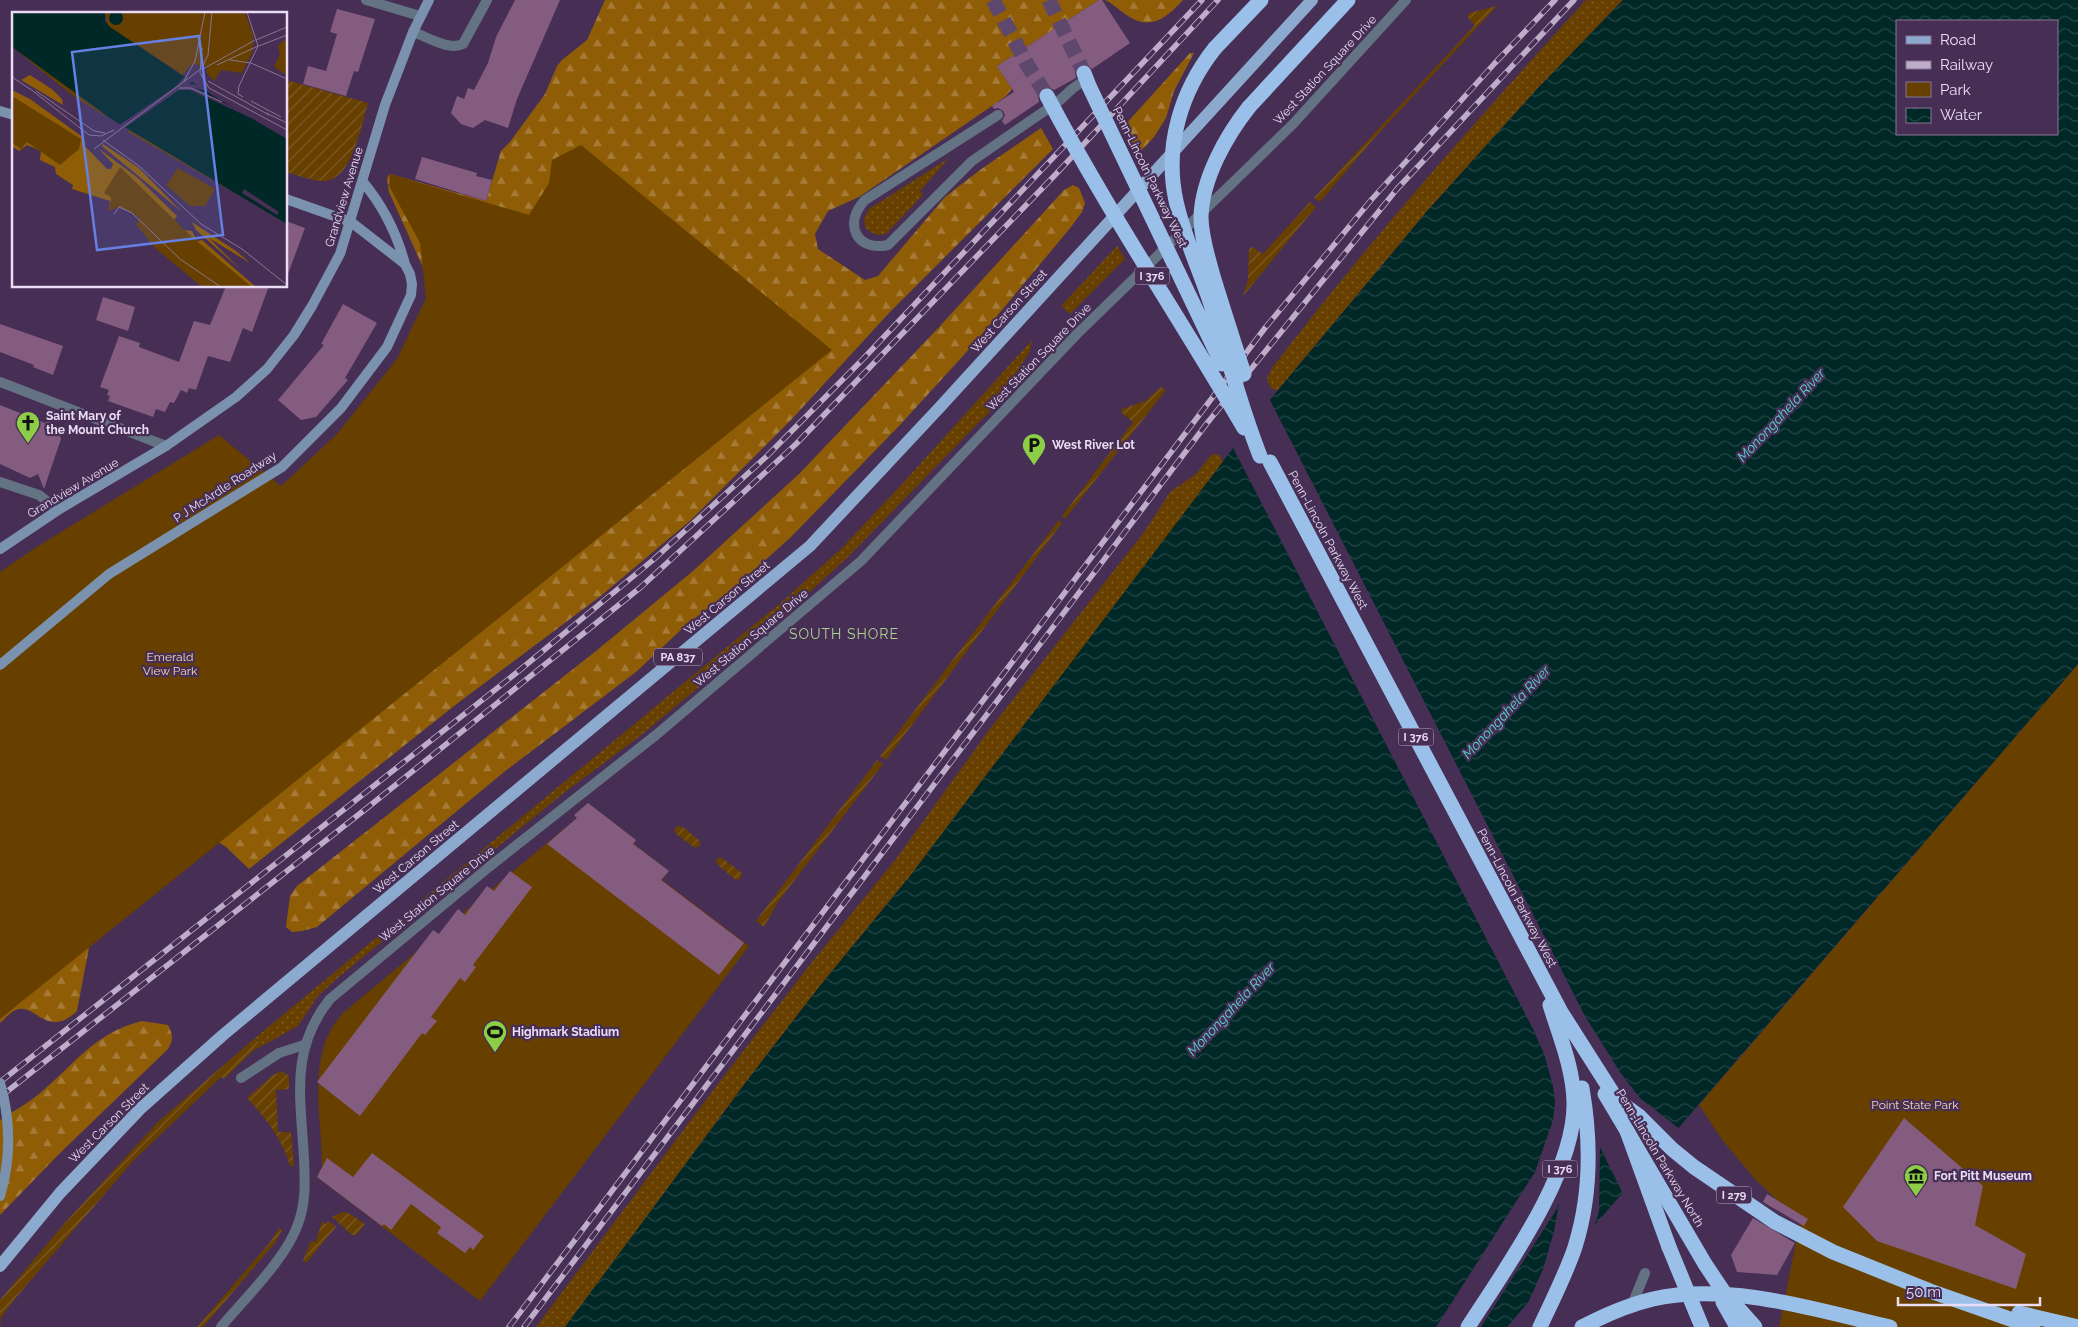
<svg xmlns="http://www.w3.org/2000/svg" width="2078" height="1327" viewBox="0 0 2078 1327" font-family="Raleway,sans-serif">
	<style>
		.grass { fill: url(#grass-dots) }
		.forest { fill: url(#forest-firs) }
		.park { fill: #674000 }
		.garden { fill: url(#garden-furrows) }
		.water { fill: url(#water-waves); fill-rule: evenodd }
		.pier { fill: #462e55 }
		.building { fill: #845c7f }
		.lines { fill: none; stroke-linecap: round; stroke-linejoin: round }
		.highway-tunnel { stroke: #5f486d; stroke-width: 15; stroke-dasharray: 15 8; stroke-linecap: butt }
		.lane { stroke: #647384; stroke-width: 10 }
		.street { stroke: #647384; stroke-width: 10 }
		.secondary { stroke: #7a92ad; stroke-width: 10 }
		.primary { stroke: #8baacd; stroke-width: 12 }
		.highway { stroke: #9ac0ea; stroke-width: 15 }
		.rail-casing { stroke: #beadc9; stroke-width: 5.5 }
		.rail { stroke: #462e55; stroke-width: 4; stroke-dasharray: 11; stroke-linecap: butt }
		.secondary-bridge { stroke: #7a92ad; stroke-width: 10 }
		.highway-bridge { stroke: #9ac0ea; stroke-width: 15 }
		.labels { text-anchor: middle; stroke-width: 4.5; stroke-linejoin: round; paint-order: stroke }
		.shield { fill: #462e55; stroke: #b9a8c4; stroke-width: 1 }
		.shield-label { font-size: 11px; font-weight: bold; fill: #eadcf4 }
		.street-label { font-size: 12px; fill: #eadcf4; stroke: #462e55 }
		.poi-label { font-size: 12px; font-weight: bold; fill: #eadcf4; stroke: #462e55; text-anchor: start }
		.park-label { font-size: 12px; fill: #f6d8b6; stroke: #462e55 }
		.water-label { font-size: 14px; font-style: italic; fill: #55d5d0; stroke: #462e55 }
		.neighbourhood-label { font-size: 14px; letter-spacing: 1px; fill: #add28e; stroke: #462e55 }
		.inset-road { fill: none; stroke: #887495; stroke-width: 1 }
		.view { fill: #6580e2; fill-opacity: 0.15; stroke: #6580e2; stroke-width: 2.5 }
		.inset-edge { fill: none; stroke: #eadcf4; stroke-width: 2.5 }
	</style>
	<defs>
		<pattern id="grass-dots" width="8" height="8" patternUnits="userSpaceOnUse" patternTransform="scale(1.25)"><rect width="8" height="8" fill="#674000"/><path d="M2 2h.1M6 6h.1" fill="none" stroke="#7d5b26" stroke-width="1.8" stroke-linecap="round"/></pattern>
		<pattern id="forest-firs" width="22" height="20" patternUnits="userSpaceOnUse" patternTransform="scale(1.25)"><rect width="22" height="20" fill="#905d07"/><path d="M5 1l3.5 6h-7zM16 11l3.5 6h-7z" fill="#a57b38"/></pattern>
		<pattern id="garden-furrows" width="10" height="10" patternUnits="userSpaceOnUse" patternTransform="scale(1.25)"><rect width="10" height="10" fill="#674000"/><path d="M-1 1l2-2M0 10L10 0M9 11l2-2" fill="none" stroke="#7d5b26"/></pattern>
		<pattern id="water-waves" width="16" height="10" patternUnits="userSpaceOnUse" patternTransform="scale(1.25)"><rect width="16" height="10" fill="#002827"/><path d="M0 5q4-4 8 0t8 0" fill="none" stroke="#254747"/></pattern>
	</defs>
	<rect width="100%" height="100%" fill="#462e55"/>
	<path class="grass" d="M1586 0H1623L1537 89 1428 210 1277 391 1270 387 1267 379 1272 368C1370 240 1477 119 1586 0Z
		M949 158 920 191 923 195 886 234 876 235 866 229 864 218 869 209Z
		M1117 246 1125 259 1070 314 1061 306Z
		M1032 340 1030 351 997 404 847 558 772 626 639 737 565 792 340 976 318 996 298 1026 262 1046 255 1038 784 600 842 548 903 483Z
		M1215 454 1220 455 1223 463 910 876 819 987 749 1078 565 1327H536L714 1089 808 967 896 859 989 730 1145 531 1170 492 1196 474 1211 455Z"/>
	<path class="forest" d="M605 0H1099L997 66 1012 89 1005 97 859 197 828 211 815 234 818 249 865 280 878 276 945 197 980 170 1041 128 1053 149 889 313 790 421 691 520 602 595 454 706 249 869 226 847 208 835 90 942 77 1011C47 1040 35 1002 16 1010 10 1012 5 1019 0 1023V689L282 488 352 422 399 357 427 305 426 274 389 192 387 178 390 174 486 201 501 151 510 142 545 94 557 66 562 60 587 40Z
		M1105 0H1183C1165 20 1149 31 1125 14 1118 9 1112 3 1105 0Z
		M1190 53H1194L1174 91 1166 118 1154 137 1138 154 1124 126Z
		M1073 185 1079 188 1085 203 1082 212 1071 227 972 346 899 426 790 538 736 586 685 626 636 672 504 772 317 927 302 931 292 932 286 927 290 896 297 886 596 651 693 571 799 474 941 325 1064 190Z
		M142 1021 168 1025C173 1035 174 1040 167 1050L59 1154 0 1215V1120C13 1111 27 1104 39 1094 75 1064 94 1033 142 1021Z"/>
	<path class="park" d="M581 145 832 350 0 1019V572L35 548 219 435 281 486 337 434 397 359 426 298 420 243 389 186 390 174 529 215 549 183 552 160Z
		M2078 664V1327H1779L1800 1222 1755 1179 1723 1141 1699 1105Z
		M588 803 636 840 634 844 669 871 662 880 749 946 480 1301 317 1177 322 1166C322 1115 305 1054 343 1013L577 818 574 815Z"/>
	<path class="garden" d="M1497 6 1376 136 1320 202 1314 198 1475 25 1468 18 1469 13Z
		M286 80 368 103C361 126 352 184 321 181 309 180 297 175 286 172Z
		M1310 202 1316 207 1243 296 1248 280 1249 249 1253 247 1263 254Z
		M1161 387 1166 390 1065 519 1062 516 1133 422 1121 412 1122 409 1145 401Z
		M1059 520 1062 523 886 760 880 756Z
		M877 760 883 764 778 902 764 927 756 921Z
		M677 826 683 827 700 841V846L695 848 676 834 674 830Z
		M718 858H722L742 873 740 879 736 880 718 865 716 861Z
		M255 1038 262 1046 254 1050 224 1079 221 1077 133 1161 13 1301 1 1318 0 1327V1300L64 1224 159 1121Z
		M282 1071 289 1076V1089L276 1090 278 1132H291L294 1166H290C282 1138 266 1119 247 1098L273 1075Z
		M347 1212 365 1224 356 1235H352L332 1217 340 1213Z
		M322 1221 326 1224 329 1221 336 1227 306 1263 303 1260 311 1241 316 1242Z
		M279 1228 282 1230 275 1243 203 1327H197L271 1241Z"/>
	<path class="water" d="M1623 0H2078V664L1507 1327H565L749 1078 819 987 910 876 1264 407 1428 210 1537 89ZM1897 21H2057V134H1897Z"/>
	<path class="pier" d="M1269 398 1585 1016 1620 1072 1640 1098 1681 1130 1624 1196 1600 1147 1599 1211 1593 1232 1524 1312 1543 1269 1554 1231 1559 1203 1555 1212 1481 1327H1436L1535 1172 1553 1120 1555 1102 1553 1086 1544 1054 1534 1031 1232 446Z"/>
	<path class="building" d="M515 0H560L517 99 508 128 485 120 473 128 461 124 451 113 457 96 464 99 468 88 474 90 488 63 496 37Z
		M1099 0H1102L1130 43 1092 69 1086 64H1080L1075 71 1076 78 1054 90 1048 87 1042 88 1038 95 1039 102 1005 125 1002 121 1005 115 1003 111 998 108 994 109 992 106 1014 92 997 66Z
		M337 9 375 19 358 72 354 71 346 96 303 84 308 66 326 71 337 34 330 32Z
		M422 157 477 173 476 176 492 180 486 201 415 179Z
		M286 221 305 228 288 274H286Z
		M226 286H269L252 332 243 328 230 362 208 356 196 390 189 388 187 393 181 390 174 403 170 402 165 412 156 409 153 417 108 401 110 396 107 395 109 390 100 387 119 336 140 343 139 347 179 362 194 321 210 325Z
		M103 297 135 307 128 331 96 320Z
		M343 304 377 323 345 378 348 380 316 417 301 420 278 400 324 345 321 344Z
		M0 324 63 346 53 375 33 367 34 365 0 352Z
		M0 405 45 423 52 420 57 429 61 439 44 489 38 474 30 478 0 464Z
		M588 803 636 840 633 844 669 871 661 880 744 943 719 975 547 844 577 818 574 815Z
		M510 871 532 887 473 965 476 967 465 982 460 978 431 1017 437 1021 425 1035 422 1033 360 1116 317 1082 433 930 439 934 458 909 465 915 487 886 494 891Z
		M1904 1118 1983 1186 1975 1225 2026 1254 2016 1289 1877 1241 1843 1207Z
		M372 1153 484 1236 473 1250 470 1247 465 1253 437 1233 441 1227 411 1204 391 1230 384 1224 382 1226 317 1177 327 1158 353 1177Z
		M1767 1194 1808 1219 1804 1226 1763 1202Z
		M1753 1218 1795 1243 1777 1275 1737 1272 1731 1255Z"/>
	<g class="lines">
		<path class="highway-tunnel" d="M993 0 1028 66 1047 96
			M1049 0 1084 73"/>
		<path class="lane" d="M413 32C428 37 448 51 463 44L487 0
			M998 115 865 200C843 223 856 252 888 245L972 161 1059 101 1072 89 1086 79
			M0 482 39 495 58 510
			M241 1078 279 1053 304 1045
			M1632 1305 1645 1273"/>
		<path class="street" d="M366 0 420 16
			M0 382 166 446
			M221 1327C245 1298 286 1259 298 1224 306 1203 305 1181 304 1159 301 1099 289 1050 330 999L489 867 656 735 861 561 1077 334 1293 124 1406 0"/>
		<path class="secondary" d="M0 111 14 115
			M363 182C383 206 397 234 405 264
			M0 549 58 510 166 446 236 397 267 369 294 335 312 306 340 254 385 105 413 32 429 0
			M0 665 109 574 282 467 341 408 387 347 411 295 412 284 410 274 405 264 351 222 286 199"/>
		<path class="primary" d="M0 1266 60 1193 140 1109 223 1035 810 546 940 407 1312 0"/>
		<path class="highway" d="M1215 48 1261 0
			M1084 73 1089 86
			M1249 107 1348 0
			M1270 462 1561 1012 1617 1100 1639 1116 1672 1149 1694 1167 1775 1222 1833 1252 1930 1291 2033 1327
			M1605 1094 1627 1131 1669 1247
			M2019 1313 2078 1327
			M1468 1327C1506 1268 1576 1172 1574 1101 1573 1068 1560 1037 1550 1005
			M1540 1327C1552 1301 1566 1274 1575 1247 1591 1196 1591 1140 1582 1088
			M1582 1327C1605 1315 1628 1305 1653 1299 1729 1282 1817 1310 1890 1327"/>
		<g class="rail-casing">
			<path id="rail" d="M0 1082 515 674 653 560 766 457 864 358 1202 0
				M0 1097 367 808 641 587 796 444 1056 174 1218 0
				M509 1327 1265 328 1372 199 1495 63 1555 0
				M524 1327 1208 422 1397 189 1574 0"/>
		</g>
		<use href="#rail" class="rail"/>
		<path class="secondary-bridge" d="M0 1083C11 1121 11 1159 0 1196"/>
		<path class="highway-bridge" d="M1215 48C1181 91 1164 146 1176 201 1184 238 1201 272 1212 308 1228 357 1241 408 1260 456
			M1089 86 1222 364
			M1047 96C1107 210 1179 317 1244 428
			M1244 374C1234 342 1223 309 1213 276 1208 257 1201 237 1201 217 1202 179 1226 136 1249 107
			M1627 1131 1705 1264 1723 1291 1755 1327
			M1669 1247 1702 1327
			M1723 1302 1737 1327"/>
	</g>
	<defs>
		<g id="church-pin" transform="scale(1.25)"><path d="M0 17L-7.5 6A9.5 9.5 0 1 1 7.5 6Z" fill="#8cce46" stroke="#462e55"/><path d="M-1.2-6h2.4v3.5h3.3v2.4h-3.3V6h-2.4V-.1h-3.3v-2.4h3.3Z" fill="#111"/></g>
		<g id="parking-pin" transform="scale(1.25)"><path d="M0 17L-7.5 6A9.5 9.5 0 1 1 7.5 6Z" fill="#8cce46" stroke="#462e55"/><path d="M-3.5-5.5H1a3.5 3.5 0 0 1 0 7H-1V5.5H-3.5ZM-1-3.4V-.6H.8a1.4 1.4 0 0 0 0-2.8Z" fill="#111"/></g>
		<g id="stadium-pin" transform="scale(1.25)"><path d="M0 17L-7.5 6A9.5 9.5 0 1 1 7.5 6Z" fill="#8cce46" stroke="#462e55"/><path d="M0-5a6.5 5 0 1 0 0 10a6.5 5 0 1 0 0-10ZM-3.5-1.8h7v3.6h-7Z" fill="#111"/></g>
		<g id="museum-pin" transform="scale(1.25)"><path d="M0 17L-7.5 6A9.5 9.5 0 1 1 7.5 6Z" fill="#8cce46" stroke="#462e55"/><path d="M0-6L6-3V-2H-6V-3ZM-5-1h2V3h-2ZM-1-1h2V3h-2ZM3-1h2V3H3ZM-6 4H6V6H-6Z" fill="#111"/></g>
	</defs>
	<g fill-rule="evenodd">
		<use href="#church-pin" x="28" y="423"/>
		<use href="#parking-pin" x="1034" y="445"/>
		<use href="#stadium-pin" x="495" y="1032"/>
		<use href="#museum-pin" x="1916" y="1176"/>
	</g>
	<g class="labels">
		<g class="shield">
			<rect x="1134.5" y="267.5" width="35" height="17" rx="4"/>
			<rect x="654" y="648.5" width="48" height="17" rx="4"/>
			<rect x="1398.5" y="728.5" width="35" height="17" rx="4"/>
			<rect x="1542.5" y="1160.5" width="35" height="17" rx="4"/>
			<rect x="1716.5" y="1186.5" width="35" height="17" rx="4"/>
		</g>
		<g class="shield-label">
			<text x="1152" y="280">I 376</text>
			<text x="678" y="661">PA 837</text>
			<text x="1416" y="741">I 376</text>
			<text x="1560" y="1173">I 376</text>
			<text x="1734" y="1199">I 279</text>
		</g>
		<g class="street-label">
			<text transform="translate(1325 70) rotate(-47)" y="4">West Station Square Drive</text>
			<text transform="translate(1150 177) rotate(64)" y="4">Penn-Lincoln Parkway West</text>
			<text transform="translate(344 197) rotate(-73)" y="4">Grandview Avenue</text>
			<text transform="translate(1009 311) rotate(-48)" y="4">West Carson Street</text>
			<text transform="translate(1039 357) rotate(-46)" y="4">West Station Square Drive</text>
			<text transform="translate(225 487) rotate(-33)" y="4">P J McArdle Roadway</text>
			<text transform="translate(73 488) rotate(-31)" y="4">Grandview Avenue</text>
			<text transform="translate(1328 540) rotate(62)" y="4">Penn-Lincoln Parkway West</text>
			<text transform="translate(727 598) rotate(-40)" y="4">West Carson Street</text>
			<text transform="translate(751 638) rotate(-40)" y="4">West Station Square Drive</text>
			<text transform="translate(416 857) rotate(-40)" y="4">West Carson Street</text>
			<text transform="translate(437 894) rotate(-39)" y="4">West Station Square Drive</text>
			<text transform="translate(1517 898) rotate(62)" y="4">Penn-Lincoln Parkway West</text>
			<text transform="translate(109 1123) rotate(-45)" y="4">West Carson Street</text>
			<text transform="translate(1660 1158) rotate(59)" y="4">Penn-Lincoln Parkway North</text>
		</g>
		<g class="poi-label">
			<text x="46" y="420">Saint Mary of<tspan x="46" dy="14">the Mount Church</tspan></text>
			<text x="1052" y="449">West River Lot</text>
			<text x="512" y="1036">Highmark Stadium</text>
			<text x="1934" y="1180">Fort Pitt Museum</text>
		</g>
		<g class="park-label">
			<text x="170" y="661">Emerald<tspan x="170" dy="14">View Park</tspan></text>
			<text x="1915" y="1109">Point State Park</text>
		</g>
		<g class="water-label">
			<text transform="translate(1781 415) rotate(-47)" y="5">Monongahela River</text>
			<text transform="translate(1506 712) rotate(-47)" y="5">Monongahela River</text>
			<text transform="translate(1231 1009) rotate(-47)" y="5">Monongahela River</text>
		</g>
		<g class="neighbourhood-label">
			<text x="844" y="639">SOUTH SHORE</text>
		</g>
	</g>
	<g transform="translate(12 12)">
		<rect width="275" height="275" fill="#462e55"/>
		<path d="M0 35 46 67 107 112 64 86ZM114 116 228 182 232 186 118 121Z" fill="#674000"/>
		<path d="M18 63 41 78 50 87 51 93 9 68ZM0 78 18 87 72 126V133L95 157H99L101 152 86 136 126 166 165 204 162 208 172 218 180 219 185 229 190 228 244 275H212L128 205 106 194 97 199 98 189 60 177 61 173 44 162 43 155 28 148 29 139 15 133 7 139 0 134ZM91 132 127 156 170 200 90 134ZM180 210 224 239 238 251 197 226 229 258 184 218Z" fill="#905d07"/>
		<path d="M93 0H233L241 23V39L230 61 209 58 202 69 194 60 196 55 180 52 170 63 96 14ZM275 26V60L274 63 262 54 269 42 266 34ZM0 84 69 127 67 137 48 153 15 130 9 137 0 131ZM108 155 180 225 240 275H190L142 235 124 212 128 206 108 194 97 199 99 185 92 181ZM166 156 203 177 193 194H178L154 173Z" fill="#674000"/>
		<path d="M272 29 274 43 265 51 270 55 269 49 272 46 271 53 268 59 262 54 268 43 266 34Z" fill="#674000"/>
		<path d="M97 6a7 7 0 1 1 14 0a7 7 0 1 1-14 0ZM0 0H93V9L98 15 203 85 275 127V212L99 107 0 35Z" fill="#002827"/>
		<path d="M174 63 182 68 177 72 190 73 200 80 183 76 263 117 178 78H167L111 117 106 114 163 75ZM232 177 267 200 265 203 230 181Z" fill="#462e55"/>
		<path class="inset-road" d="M244 28 275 15M244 35 275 23M190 36 188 61 197 76 275 118M218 48 239 51M239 51 275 67M205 53 244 35M191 57 243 28M0 65 18 77M172 69 183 49 193 0M196 69 257 103M17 76 77 123 89 124 102 118M167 76H179L210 90M24 79 82 119 93 121M231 85 226 82 227 74 246 34 235 0M239 89 269 105M254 101 275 111M91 128 127 154 189 212 230 237 275 273M82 137 190 56 196 43 200 0M102 202 107 195 120 201 168 247 209 275"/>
		<path class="view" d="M187 24 211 223 85 238 60 40Z"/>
		<rect width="275" height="275" class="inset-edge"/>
	</g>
	<rect x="1896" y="20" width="162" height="115" fill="#462e55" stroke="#887495"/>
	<rect x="1906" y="36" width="25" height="8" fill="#8baacd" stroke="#887495"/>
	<text x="1940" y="45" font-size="15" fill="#eadcf4">Road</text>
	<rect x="1906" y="61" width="25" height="8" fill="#beadc9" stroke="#887495"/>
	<text x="1940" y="70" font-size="15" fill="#eadcf4">Railway</text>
	<rect x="1906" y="82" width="25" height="15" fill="#674000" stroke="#887495"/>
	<text x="1940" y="95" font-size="15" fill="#eadcf4">Park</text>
	<rect x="1906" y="108" width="25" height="15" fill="url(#water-waves)" stroke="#887495"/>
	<text x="1940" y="120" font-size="15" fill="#eadcf4">Water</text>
	<path d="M1898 1297v8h142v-8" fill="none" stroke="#eadcf4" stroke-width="2.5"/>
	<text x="1906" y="1297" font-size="15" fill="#eadcf4" stroke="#462e55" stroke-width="4" paint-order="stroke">50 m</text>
</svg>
